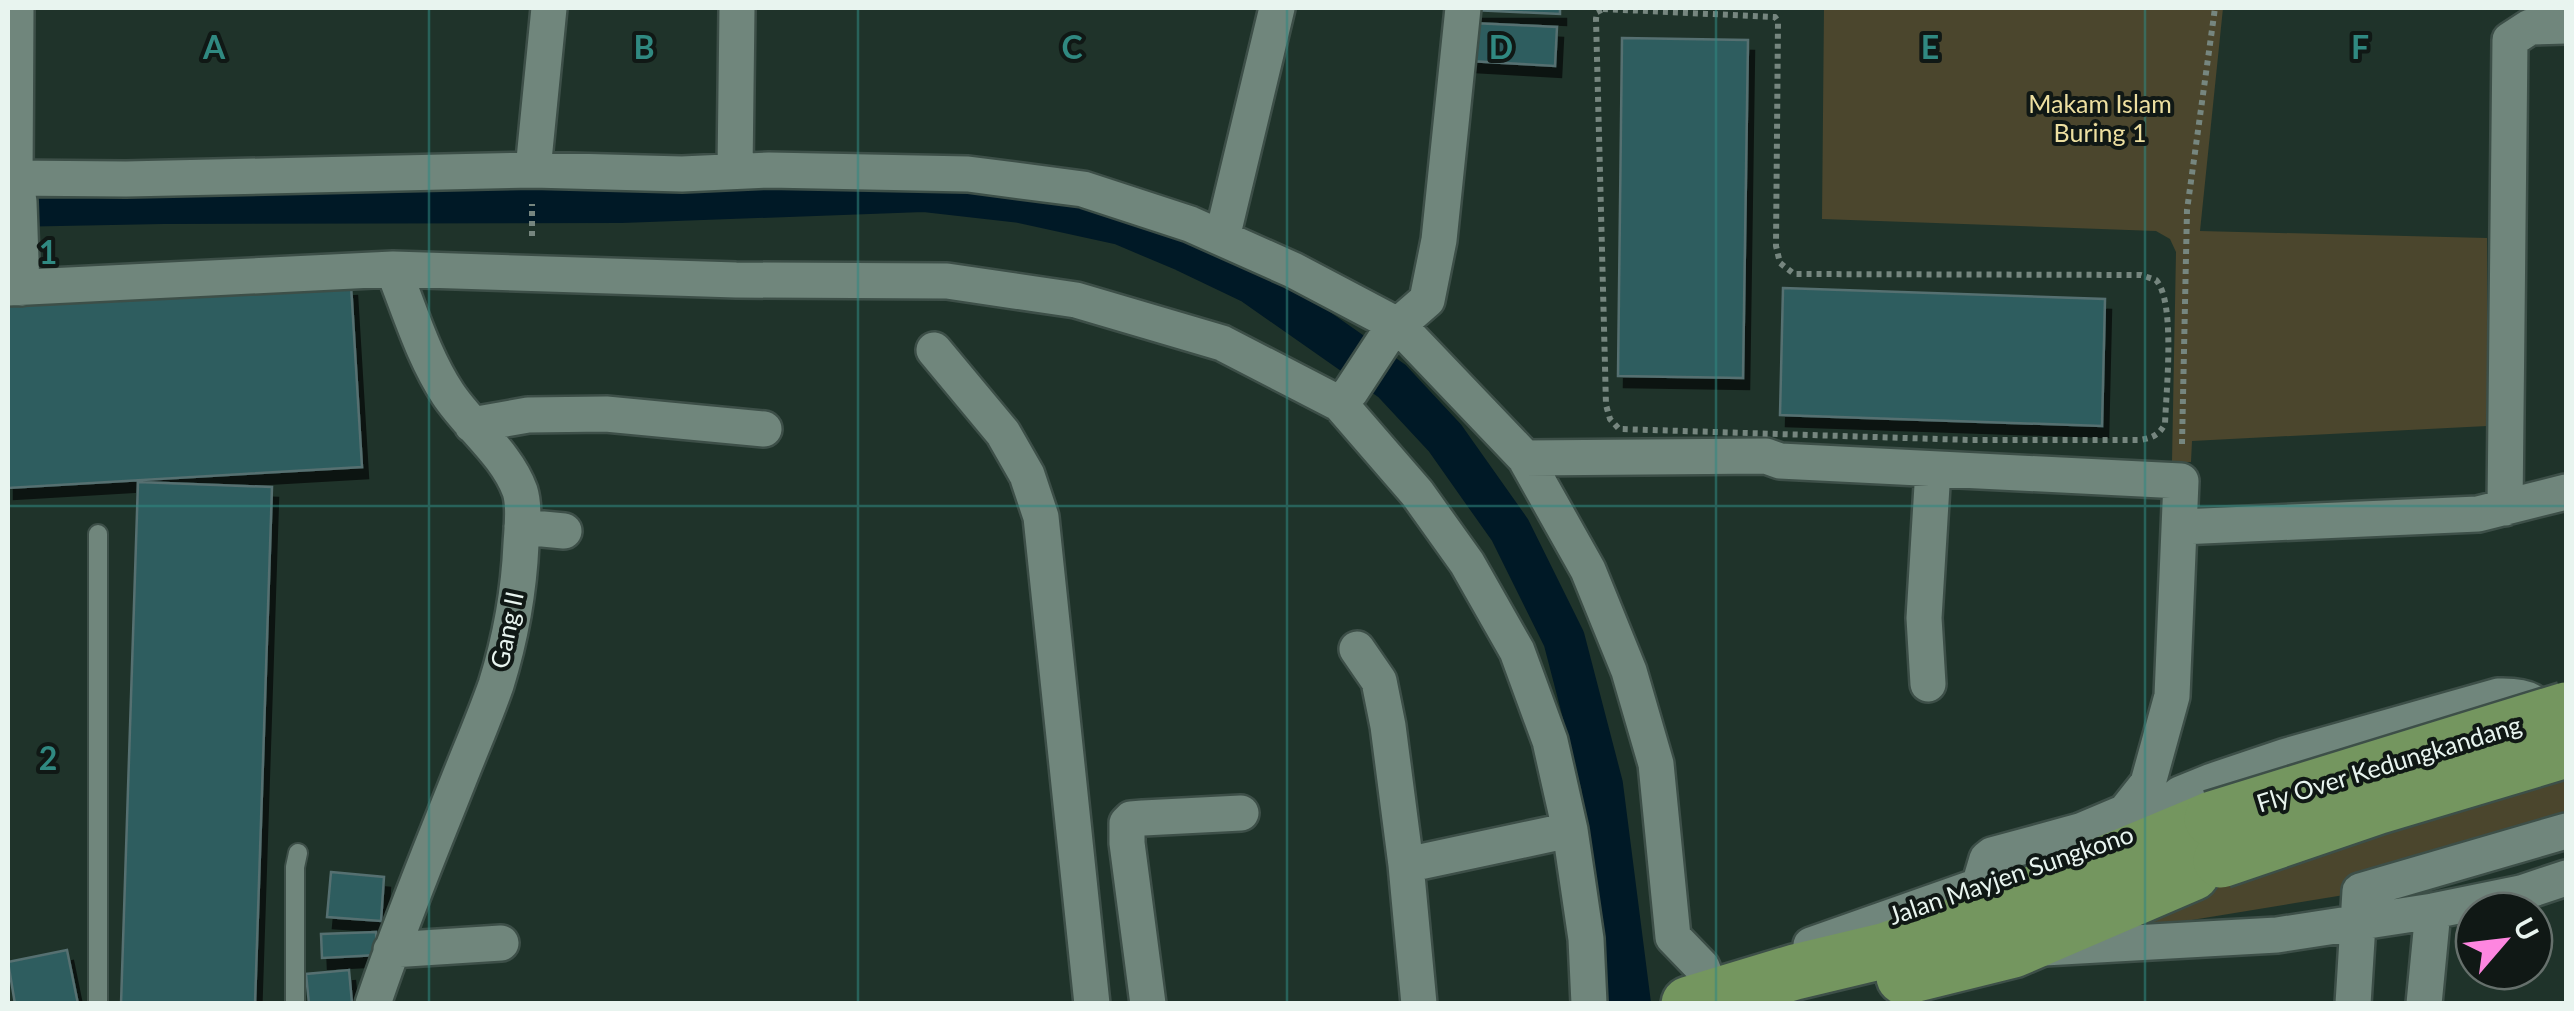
<svg xmlns="http://www.w3.org/2000/svg" width="2574" height="1011" viewBox="0 0 2574 1011" font-family="Lato,sans-serif">
	<style>
		.green { fill: #4b462d }
		.lines { fill: none; stroke-linecap: round; stroke-linejoin: round }
		.canal { stroke: #001926; stroke-width: 42 }
		.building { fill: #2e5d5f; stroke: #567071; stroke-width: 2.5; filter: url(#shadow) }
		.service-casing { stroke: #3d4f48; stroke-width: 22 }
		.minor-casing { stroke: #3d4f48; stroke-width: 40 }
		.primary-casing { stroke: #3d4f48; stroke-width: 60 }
		.path { stroke: #76867f; stroke-width: 6; stroke-dasharray: 5 5; stroke-linecap: butt }
		.service { stroke: #70867c; stroke-width: 18 }
		.minor { stroke: #70867c; stroke-width: 35 }
		.primary { stroke: #74965f; stroke-width: 55 }
		.primary-bridge-casing { stroke: #3d4f48; stroke-width: 60; stroke-linecap: butt }
		.primary-bridge { stroke: #74965f; stroke-width: 55 }
		.grid { fill: none; stroke: #308981; stroke-width: 2.5; stroke-opacity: 0.55 }
		.labels { text-anchor: middle; stroke-width: 8; stroke-linejoin: round; paint-order: stroke }
		.park-label { font-size: 25px; fill: #eddfa0; stroke: #101815 }
		.street-label { font-size: 25px; fill: #e8f4ef; stroke: #101815 }
		.grid-label { font-size: 32px; text-anchor: middle; font-weight: bold; fill: #308981; stroke: #101815; stroke-width: 8; stroke-linejoin: round; paint-order: stroke }
	</style>
	<defs>
		<filter id="shadow"><feDropShadow dx="6" dy="11" stdDeviation="0" flood-color="#0009"/></filter>
	</defs>
	<rect width="100%" height="100%" fill="#1f332a"/>
	<path class="green" d="M1824 8H2223L2200 231 2487 238V426L2192 441 2191 462H2172L2176 252 2170 239 2156 231 1822 219Z
		M2566 776V843L2442 879 2143 928 2132 926 2233 876Z"/>
	<g class="lines">
		<path class="canal" d="M8 206 163 203 621 202 923 191 1020 202 1121 224 1185 251 1252 283 1392 381 1445 438 1510 530 1564 639 1602 785 1630 1004"/>
	</g>
	<path class="building" d="M1473 8H1560V14L1473 10Z
		M1472 23 1557 27 1555 66 1470 61Z
		M1622 38 1748 40 1743 378 1618 376Z
		M351 285 362 467 8 488V306Z
		M1783 288 2105 299 2102 426 1780 415Z
		M138 482 272 487 255 1004H121Z
		M331 872 384 877 381 921 327 917Z
		M376 932 377 955 322 958 321 934Z
		M67 950 78 1004H15L8 962Z
		M349 970 352 1003 309 1004 306 974Z"/>
	<g class="lines">
		<g class="service-casing">
			<path id="service" d="M98 534V1004
				M295 1004V867L298 853"/>
		</g>
		<g class="minor-casing">
			<path id="minor" d="M16 8 15 178 19 202 22 288
				M533 170 549 8
				M735 171 737 8
				M8 178 126 179 533 170 682 174 769 170 968 174 1083 189 1190 224 1293 270 1399 326 1525 458 1588 570 1629 671 1656 764 1673 937 1702 967 1714 998 1712 1004
				M1222 238 1277 8
				M8 288 393 269 736 280 947 281 1076 300 1222 343 1340 404 1417 493 1467 563 1517 651 1550 741 1570 830 1586 939 1589 1004
				M934 350 1003 433 1027 475 1041 517 1092 1004
				M1340 404 1351 391 1389 333 1427 300 1439 240 1463 8
				M472 425 528 415 606 414 764 429
				M1525 458 1766 456 1780 461 2181 481 2172 696 2148 783 2125 812 2080 831 1992 855 1987 859 1979 886
				M2505 508 2510 40 2530 27 2566 26
				M522 527 564 531
				M2180 527 2478 514 2566 492
				M1357 649 1379 681 1388 726 1406 865 1570 830
				M1928 684 1924 618 1933 469
				M2127 834 2143 828 2180 794 2212 781 2286 756 2498 696C2528 695 2537 700 2551 726
				M1406 865 1419 1004
				M1811 945 1998 879
				M2044 948 2277 935 2433 911 2521 893 2566 878
				M391 950 501 943
				M373 1004C398 929 428 857 457 784 470 751 484 719 496 685 510 640 519 591 521 544 522 527 525 507 520 491 506 453 470 427 448 394 423 356 410 311 393 269
				M1148 1004 1127 843V823L1131 819 1143 818 1241 813
				M2353 1004 2360 891 2566 831
				M2424 1004 2433 911"/>
		</g>
		<g class="primary-casing">
			<path id="primary" d="M1904 977 2013 950 2192 873
				M1689 1004 1795 972 1887 950 1971 920 2212 819"/>
		</g>
		<path class="path" d="M1603 9 1775 17 1778 21 1776 246 1780 263 1794 274 2141 275 2156 280C2176 302 2166 392 2165 424 2159 435 2152 438 2140 440H1970L1619 429 1610 419 1606 405 1596 19 1597 12Z
			M532 236V204
			M2182 444 2187 210 2215 8"/>
		<use href="#service" class="service"/>
		<use href="#minor" class="minor"/>
		<use href="#primary" class="primary"/>
		<g class="primary-bridge-casing">
			<path id="primary-bridge" d="M2212 819 2566 710
				M2221 860 2376 807 2566 750"/>
		</g>
		<use href="#primary-bridge" class="primary-bridge"/>
	</g>
	<path class="grid" d="M429 8V1004M858 8V1004M1287 8V1004M1716 8V1004M2145 8V1004M8 506H2566"/>
	<g class="labels">
		<g class="park-label">
			<text x="2100" y="113">Makam Islam<tspan x="2100" dy="29">Buring 1</tspan></text>
		</g>
		<g class="street-label">
			<text transform="translate(507 630) rotate(-78)" y="9">Gang II</text>
			<text transform="translate(2389 764) rotate(-17)" y="9">Fly Over Kedungkandang</text>
			<text transform="translate(2011 875) rotate(-19)" y="9">Jalan Mayjen Sungkono</text>
		</g>
	</g>
	<g class="grid-label">
		<text x="214" y="59">A</text>
		<text x="644" y="59">B</text>
		<text x="1072" y="59">C</text>
		<text x="1501" y="59">D</text>
		<text x="1930" y="59">E</text>
		<text x="2360" y="59">F</text>
		<text x="48" y="264">1</text>
		<text x="48" y="770">2</text>
	</g>
	<rect width="2574" height="1011" fill="none" stroke="#e8f4ef" stroke-width="20"/>
	<g transform="translate(2504 941) rotate(62)"><circle r="48" fill="#101815" stroke="#66706c" stroke-width="2.5"/>
	<path d="M0-8L18 38L0 25L-18 38Z" fill="#fe86e0"/>
	<text y="-15" font-size="28" font-weight="bold" text-anchor="middle" fill="#e8f4ef">U</text>
	</g>
</svg>
